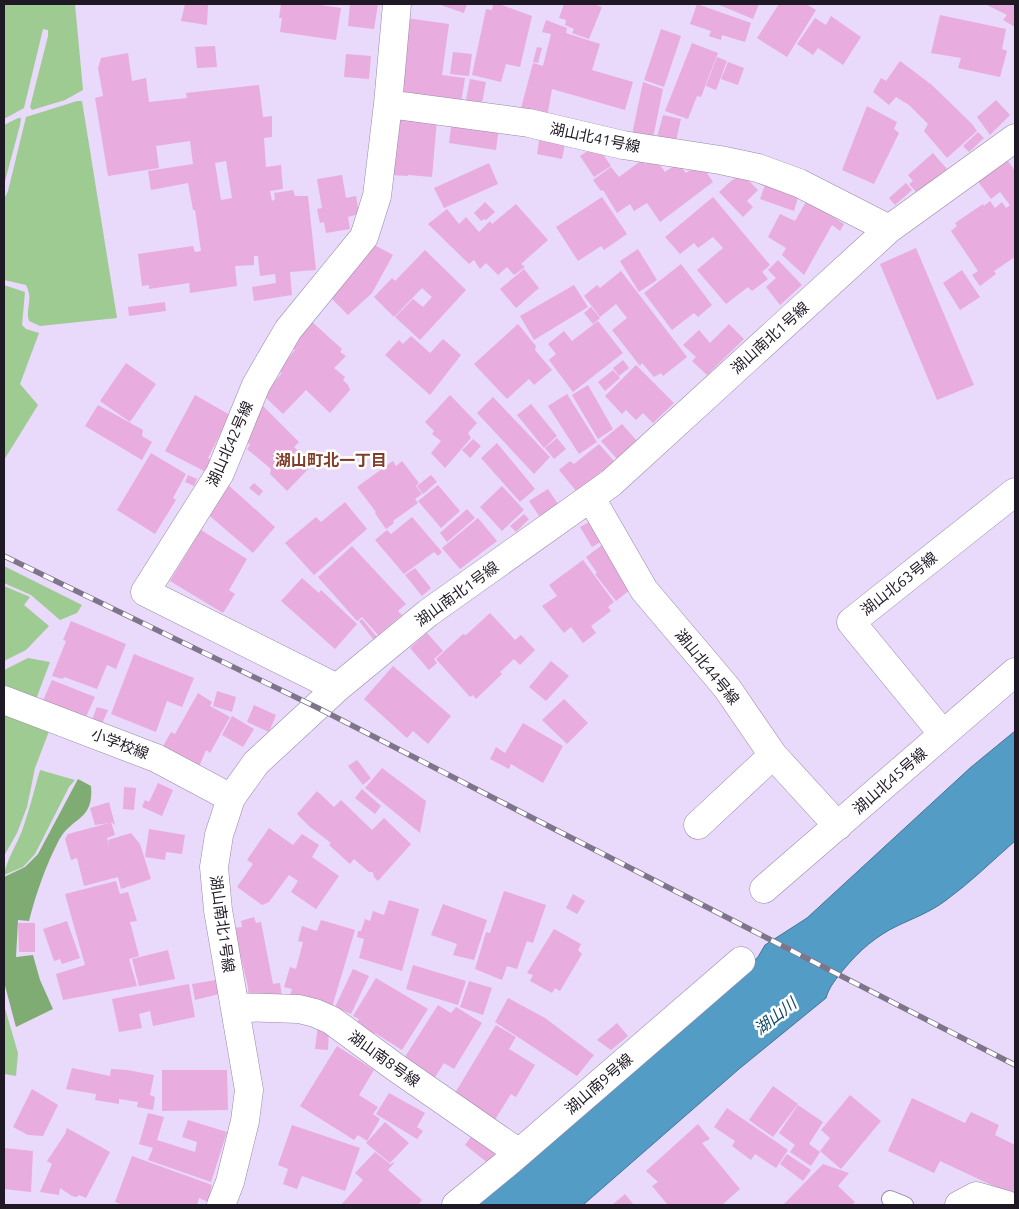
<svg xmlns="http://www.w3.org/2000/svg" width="1019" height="1209" viewBox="0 0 1019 1209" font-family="Ubuntu,'Noto Sans JP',sans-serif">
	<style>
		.green { fill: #9ecb92 }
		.forest { fill: #7fac72 }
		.water { fill: #539cc6; stroke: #437596 }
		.building { fill: #e9acde; fill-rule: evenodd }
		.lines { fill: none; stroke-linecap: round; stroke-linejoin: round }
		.lane-casing { stroke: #9789a8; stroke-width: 18 }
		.street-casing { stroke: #9789a8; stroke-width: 29 }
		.lane { stroke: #fff; stroke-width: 16 }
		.street { stroke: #fff; stroke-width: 28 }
		.rail-casing { stroke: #7f758b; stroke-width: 5.5 }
		.rail { stroke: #fff; stroke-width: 4; stroke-dasharray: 11; stroke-linecap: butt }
		.labels { text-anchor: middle; stroke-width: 5; stroke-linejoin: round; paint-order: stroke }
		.street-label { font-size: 15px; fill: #1f1925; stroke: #fff }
		.neighbourhood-label { font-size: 16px; font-weight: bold; fill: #813d27; stroke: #fff }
		.water-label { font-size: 16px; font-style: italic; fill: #104a68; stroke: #fff }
	</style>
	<rect width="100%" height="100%" fill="#e9d9fb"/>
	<path class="green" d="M4 4H75L83 90 65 100 32 110 30 107 48 36V30L43 29 24 108 4 119Z
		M77 101H82L117 318 40 326 29 321C25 307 34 301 26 285L4 280V199L8 191 26 117Z
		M18 118H21L20 125 4 185V125Z
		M4 285 25 292 22 325 26 329 39 333 20 384 38 405 4 460Z
		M4 566 82 605 77 613 60 620 31 595 4 583Z
		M4 586 30 597 24 605 49 626 26 650 4 661Z
		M28 658 50 662 35 702 4 691V670Z
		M4 710 51 726 35 768 27 807 17 833 4 856Z
		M40 770 75 780 69 787 35 854 23 867 4 875C7 859 16 846 22 831 29 811 34 791 40 770Z
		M4 1005 18 1053 16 1076 4 1074Z"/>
	<path class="forest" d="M78 779 91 786C94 821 72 816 59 840 46 865 36 893 29 921L18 920 16 957 33 955 40 980 53 1009 16 1027 4 982V877L25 867 38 854Z"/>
	<path class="water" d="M1015 731V841C992 861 970 883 945 901 930 912 914 918 897 926 876 936 859 951 844 969 836 979 829 987 826 998L739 1069 583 1205H472L758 957 765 945 807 918 970 768Z"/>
	<path class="building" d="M185 4H208L207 25 181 21Z
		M281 4H313L341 8 336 40 280 32 282 18H279Z
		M350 4H378L374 29 348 26Z
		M438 4H467L464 13Z
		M493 4H499L532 16 520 67 506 64 501 82 472 75 486 9 492 10Z
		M564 4H593L602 7 589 39 572 33 574 29 565 25 566 20 559 18Z
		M697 4 751 23 745 42 722 35 721 40 709 36 711 31 690 24Z
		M717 4H759L753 19Z
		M779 4H806L816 10 787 57 757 38Z
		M985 4H1015V27L1003 20 1007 15Z
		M940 15 1006 29 1002 49 1007 51 1000 77 958 68 961 58 931 53Z
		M831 16 861 37 843 65 818 48 813 55 797 44 815 18 826 25Z
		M406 18 449 24 442 75 465 78 461 103 396 94Z
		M546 20 567 28 566 33 600 44 592 70 633 82 625 110 552 89 547 117 520 112 533 63 543 66 551 34 542 32Z
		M661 29 681 36 664 87 644 80Z
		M692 43 718 53 701 97 697 96 688 119 665 111Z
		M215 46 217 67 197 68 195 47Z
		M537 47 542 48 538 63 533 62Z
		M453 52 472 54 469 76 450 74Z
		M128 53 132 81 146 78 149 102 187 98 186 93 259 85 263 117 272 116V137L264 138 266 167 281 165 283 189 270 191 272 201 275 199 274 193 293 190 295 196H308L316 270 290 272 292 295 254 301 252 287 276 283 275 274 260 276 258 256H254V265L235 266 237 286 190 293 189 283 149 289V285L142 286 138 254 193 246 195 252 201 251 195 210H193L188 183 151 190 148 171 193 164 190 141 156 146 159 168 108 176 95 98 103 96 98 68 101 58ZM226 161 232 198 221 200 215 163Z
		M346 54 371 56 369 79 344 77Z
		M717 57 727 61 716 90 706 86Z
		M900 61 932 85 972 124 977 131 947 158 924 131 928 124 909 105 896 97 889 105 873 92 881 78 886 81Z
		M728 62 744 68 738 85 721 79Z
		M470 79 486 82 481 108 465 105Z
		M643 82 663 89 652 143 631 139Z
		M996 100 1010 115 990 135 977 117Z
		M867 106 897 122 894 129 899 133 874 184 842 170Z
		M663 115 681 119 675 145 656 141Z
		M395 117 437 120 432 177 408 175V176L391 175Z
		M452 120 499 127 496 150 449 143Z
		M978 132 984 138 969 152 963 146Z
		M540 135 566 139 562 159 537 154Z
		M591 149 600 150 611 166 594 177 580 156Z
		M933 153 947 169 917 193 909 184 913 181 908 175Z
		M655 158 665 172 678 163 686 173 696 166 703 167 713 182 660 222 647 203 634 211 630 204 617 213 603 190 601 191 593 180 611 167 619 177 642 160 645 164Z
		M1006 158 1015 171V257L994 271 996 274 980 286 972 275 978 271 951 231 957 226 955 223 983 204 984 206 990 201 995 208 1002 202 1006 208 1010 205 1000 192 991 199 977 180Z
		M489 163 498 184 444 208 434 188Z
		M742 174 758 190 747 201 753 207 743 217 719 192 731 181Z
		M342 175 346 198 356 196 359 214 348 217 350 229 326 233 324 222 320 223 317 209 322 208 317 179Z
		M766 182 799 194 794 211 760 199Z
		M906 183 912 190 895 205 889 198Z
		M602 197 627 234 604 250 601 246 578 261 556 227Z
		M713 197 770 265 762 272 768 279 752 291 748 287 726 304 697 270 723 248 713 237 698 248 694 243 680 254 665 237Z
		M807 200 844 224 840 231 832 225 804 275 782 255 786 248 768 237 780 214 795 221Z
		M485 202 495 212 486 220 484 219 481 221 474 213Z
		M516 204 548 240 521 264 525 267 514 275 507 267 498 275 486 263 480 269 474 260 469 264 428 224 447 209 459 224 466 217 479 232 490 221 492 224Z
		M367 241 393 255 372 293 348 315 326 293Z
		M916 248 974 385 937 400 880 264Z
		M638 249 657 280 639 292 620 261Z
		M425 250 466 290 420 340 395 317 413 299 423 307 432 297 422 288 394 317 374 297 392 278 395 281Z
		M778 260 802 285 780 305 766 287 776 278 768 270Z
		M681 264 712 305 698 317 694 313 672 330 644 293Z
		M524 269 539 288 516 308 500 289Z
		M962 270 980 297 960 310 943 283Z
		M621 271 687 357 663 376 661 373 654 377 642 363 640 366 612 330 627 318 616 304 600 317 584 296 597 285 600 288Z
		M574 285 588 307 534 340 520 316Z
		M165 302 166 311 129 316 128 307Z
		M591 307 600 318 593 324 584 313Z
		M310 320 342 349 340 352 346 356 334 368 345 377 343 380 348 385 350 390 330 413 306 390 283 414 263 395 282 373 278 370 295 350 289 344Z
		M598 321 623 353 573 392 549 360 556 354 548 344 564 331 572 341Z
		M518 324 536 346 535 350 552 370 534 385 529 379 507 399 474 364Z
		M729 324 744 339 707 375 692 361 696 357 683 345 699 330 710 343Z
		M411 336 430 353 443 339 461 355 430 395 385 355 399 340 403 344Z
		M623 360 629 368 619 376 613 368Z
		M126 363 156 384 130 422 100 401Z
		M636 365 674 403 653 423 643 413 636 420 626 410 622 414 605 396Z
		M613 370 620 378 605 391 598 382Z
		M588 385 613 429 598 439 572 395Z
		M567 394 597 442 579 454 548 406Z
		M195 395 230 415 208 458 215 462 210 474 165 451Z
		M450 395 477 423 468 433 471 438 445 468 431 453 441 441 432 434 434 431 425 422Z
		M493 397 550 457 534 474 477 413Z
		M261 404 299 442 294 447 313 464 287 491 270 474 271 469 247 449 250 445 245 439Z
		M531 404 557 436 544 448 517 415Z
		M98 405 143 430 142 436 152 442 142 460 85 426Z
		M622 424 637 441 617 459 601 441Z
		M557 438 566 449 554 459 545 448Z
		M473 439 481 446 470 458 462 450Z
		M497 443 535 489 520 502 481 458Z
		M599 444 614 461 577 492 559 470 570 461 574 464Z
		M151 453 186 474 173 498 176 500 155 534 117 510Z
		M393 461 396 466 402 461 419 483 416 486 422 494 415 499 418 503 393 521 394 523 386 529 375 513 376 512 357 487Z
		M188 475 197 479 194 486 185 482Z
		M431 475 437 482 423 494 417 486Z
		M225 482 275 527 253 553 204 511Z
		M254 483 263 491 259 496 249 488Z
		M438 485 460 511 441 528 418 501Z
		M502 486 524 510 502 531 480 507Z
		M548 489 560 507 541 519 529 501Z
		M345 502 367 529 314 575 285 543 316 517 321 522Z
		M467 509 475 518 447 542 440 533Z
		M524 514 529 519 516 532 510 526Z
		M412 517 442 552 438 556 434 552 404 574 375 540 387 530 391 534Z
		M478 518 497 541 460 569 442 548Z
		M595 519 606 539 592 547 580 527Z
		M201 530 247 559 229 590 235 594 223 613 170 581Z
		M606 542 636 585 616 601 595 574 597 573 586 557Z
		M352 546 406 604 398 611 402 615 378 635 362 617 357 621 318 577Z
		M583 560 614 602 608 607 611 611 591 626 596 633 583 643 571 627 564 633 542 606 557 596 549 585Z
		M415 568 431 588 422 596 405 575Z
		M302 578 319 593 321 590 357 624 335 649 281 601Z
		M490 613 515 640 521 635 535 650 520 665 514 659 500 672 502 674 476 699 473 695 470 697 436 659 463 634 466 635Z
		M362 619 377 637 373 639 359 621Z
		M71 621 126 644 116 669 107 665 97 689 64 677 63 679 52 676 66 641 63 640Z
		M427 633 443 651 434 659 437 663 429 670 410 648Z
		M134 654 194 678 182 707 167 701 156 732 111 714Z
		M551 661 569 676 546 701 529 687Z
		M393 666 451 716 428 744 413 731 407 738 364 699Z
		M52 680 95 697 84 721 41 705Z
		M217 691 236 697 232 712 213 706Z
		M198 693 212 702 210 706 230 717 210 753 206 750 199 767 161 750 171 732 175 734Z
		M564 699 588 723 567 744 542 720Z
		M254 705 276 715 269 732 247 722Z
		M97 707 108 710 101 726 91 722Z
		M232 716 254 729 243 747 222 735Z
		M523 723 563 746 543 783 511 764 509 769 490 759 496 747 505 753Z
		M357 760 371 778 363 785 348 766Z
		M382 768 426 801 420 833 365 788Z
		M158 783 173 790 162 816 142 807 145 800 149 802Z
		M124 787 136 788 134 810 123 809Z
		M362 789 381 806 375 814 355 798Z
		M317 791 334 807 341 800 372 830 384 818 411 844 378 881 374 877 373 872H369L354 859 350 864 329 845 331 843 310 827 297 814Z
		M109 802 115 825 111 822 115 835 107 838 110 851 108 840 131 833 140 844 151 879 121 889 118 877 84 886 77 858 71 860 65 839 68 834 109 823 95 825 90 808Z
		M269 828 293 845 302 834 319 845 312 857 339 876 316 909 291 892 298 881 289 875 269 902 262 905 237 887 253 864 247 860Z
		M149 829 185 835 182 854 166 852 165 860 145 857Z
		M116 881 120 894 128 892 137 921 130 922 139 956 129 959 137 986 63 1000 56 974 85 965 65 894Z
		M504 891 546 905 533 943 527 941 517 969 507 966 502 980 475 969 486 932 490 933Z
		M573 894 585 901 577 914 566 908Z
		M389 900 419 909 402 971 359 958 364 939 357 937 358 931H361L365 919 370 921 373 911 384 915Z
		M443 904 487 920 474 960 453 955 457 944 431 935Z
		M254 917 256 923 261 922 273 984 280 983 283 1003H249L248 987 234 928 242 927 241 921Z
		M321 920 355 930 330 1014 288 1002 292 989 284 987 290 967 296 969 303 942 298 941 302 926 317 931Z
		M67 921 80 958 62 964 60 959 54 961 43 929Z
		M18 923H35V952H19Z
		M554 929 581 944 578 950 582 954 560 991 555 988 552 993 530 981 533 975 527 973Z
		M168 950 175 979 139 986 132 959Z
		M413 965 466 981 458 1005 406 989Z
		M353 969 369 976 351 1014 335 1007Z
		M376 978 428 1009 402 1050 375 1033 370 1043 352 1030 359 1019 353 1016Z
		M216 980 219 994 195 1000 192 984Z
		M469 981 492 988 483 1015 460 1007Z
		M189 984 195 1017 153 1026 150 1011 139 1014 142 1028 119 1032 112 999Z
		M508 998 545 1018 594 1055 577 1076 495 1022Z
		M438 1005 451 1013 456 1007 482 1023 454 1069 444 1063 432 1082 401 1063Z
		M617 1023 628 1036 611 1050 597 1040Z
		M318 1025 329 1028 328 1050 315 1049Z
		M496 1025 516 1037 509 1049 535 1065 516 1097 511 1094 493 1123 452 1098Z
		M337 1046 374 1070 359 1095 378 1107 373 1114 380 1119 367 1141 358 1135 354 1140 300 1106Z
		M72 1068 110 1076 111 1069 127 1070 154 1075 150 1095 155 1097 153 1110 137 1107 138 1102 119 1099V1104L95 1100 96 1094 66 1089Z
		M162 1070H227L228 1110 162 1111Z
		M773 1086 798 1104 773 1137 749 1120Z
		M32 1089 58 1105 43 1136 28 1135 13 1127Z
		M389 1093 425 1113 417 1127 423 1131 417 1139 376 1114Z
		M850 1095 881 1121 841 1169 820 1151 830 1138 821 1130Z
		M912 1098 965 1123 971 1112 999 1125 995 1135 1015 1145V1196L940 1161 934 1173 888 1151Z
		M798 1105 823 1122 809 1144 820 1152 811 1166 790 1152 795 1145 779 1133Z
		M727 1108 788 1150 776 1168 755 1154 751 1160 732 1146 735 1141 714 1127Z
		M148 1113 164 1117 157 1140 195 1152 197 1142 182 1137 188 1120 227 1132 211 1182 148 1160 153 1148 139 1144Z
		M385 1122 409 1143 390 1163 366 1143Z
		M698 1124 710 1139 702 1143 740 1189 722 1205H668L652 1186 658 1182 646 1171Z
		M292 1125 360 1148 345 1191 302 1176 297 1189 283 1184 288 1169 278 1165Z
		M67 1128 110 1152 86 1198 79 1195 77 1197 72 1196 60 1188 59 1195 40 1192 52 1164 47 1161 65 1134Z
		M475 1131 498 1149 488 1163 465 1145Z
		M4 1148 33 1151 31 1192 4 1189Z
		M375 1152 390 1164 395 1162 388 1170 422 1200 418 1205H341L363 1180 355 1173Z
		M787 1154 811 1170 803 1181 780 1164Z
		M132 1156 212 1185 208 1202 199 1198 197 1205H123L115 1202Z
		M823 1164 849 1173 838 1186 855 1202 852 1205H783Z
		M625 1194 634 1205H612Z"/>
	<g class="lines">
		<g class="lane-casing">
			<path id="lane" d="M890 1199 905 1205"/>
		</g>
		<g class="street-casing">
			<path id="street" d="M397 4 388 104 529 123 623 145 720 160 758 168 799 183 889 229
				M591 498 644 590 727 688 773 755 838 826
				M337 688 145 592 220 473 256 385 288 330 364 237 377 196 388 104
				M4 700 156 758 231 798
				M943 734 851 622 1015 492
				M698 825 773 755
				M764 889 1015 672
				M235 1007 299 1009 315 1013 331 1020 395 1067 519 1153
				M221 1205 230 1182 245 1121 249 1090 218 910 214 867 219 835 231 798 256 763 337 688 428 613 611 483 889 229 1015 138
				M456 1205 512 1159 741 961
				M959 1205 976 1196 1007 1205"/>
		</g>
		<use href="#lane" class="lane"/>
		<use href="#street" class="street"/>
		<g class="rail-casing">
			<path id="rail" d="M4 556 316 707 1015 1065"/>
		</g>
		<use href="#rail" class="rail"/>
	</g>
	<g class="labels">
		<g class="street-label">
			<text transform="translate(595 138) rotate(12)" y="5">湖山北41号線</text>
			<text transform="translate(770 338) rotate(-42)" y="5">湖山南北1号線</text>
			<text transform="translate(230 444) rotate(-66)" y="5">湖山北42号線</text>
			<text transform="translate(899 584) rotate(-38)" y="5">湖山北63号線</text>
			<text transform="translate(457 594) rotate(-36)" y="5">湖山南北1号線</text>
			<text transform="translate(707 667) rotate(51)" y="5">湖山北44号線</text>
			<text transform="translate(120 744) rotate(21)" y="5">小学校線</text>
			<text transform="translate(890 781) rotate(-41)" y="5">湖山北45号線</text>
			<text transform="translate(222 924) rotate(82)" y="5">湖山南北1号線</text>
			<text transform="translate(384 1059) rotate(36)" y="5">湖山南8号線</text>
			<text transform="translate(599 1084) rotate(-41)" y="5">湖山南9号線</text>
		</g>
		<g class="neighbourhood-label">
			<text x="331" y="466">湖山町北一丁目</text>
		</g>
		<g class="water-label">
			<text transform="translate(775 1016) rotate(-38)" y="6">湖山川</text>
		</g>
	</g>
	<rect width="1019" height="1209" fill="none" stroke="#1f1925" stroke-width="10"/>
</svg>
